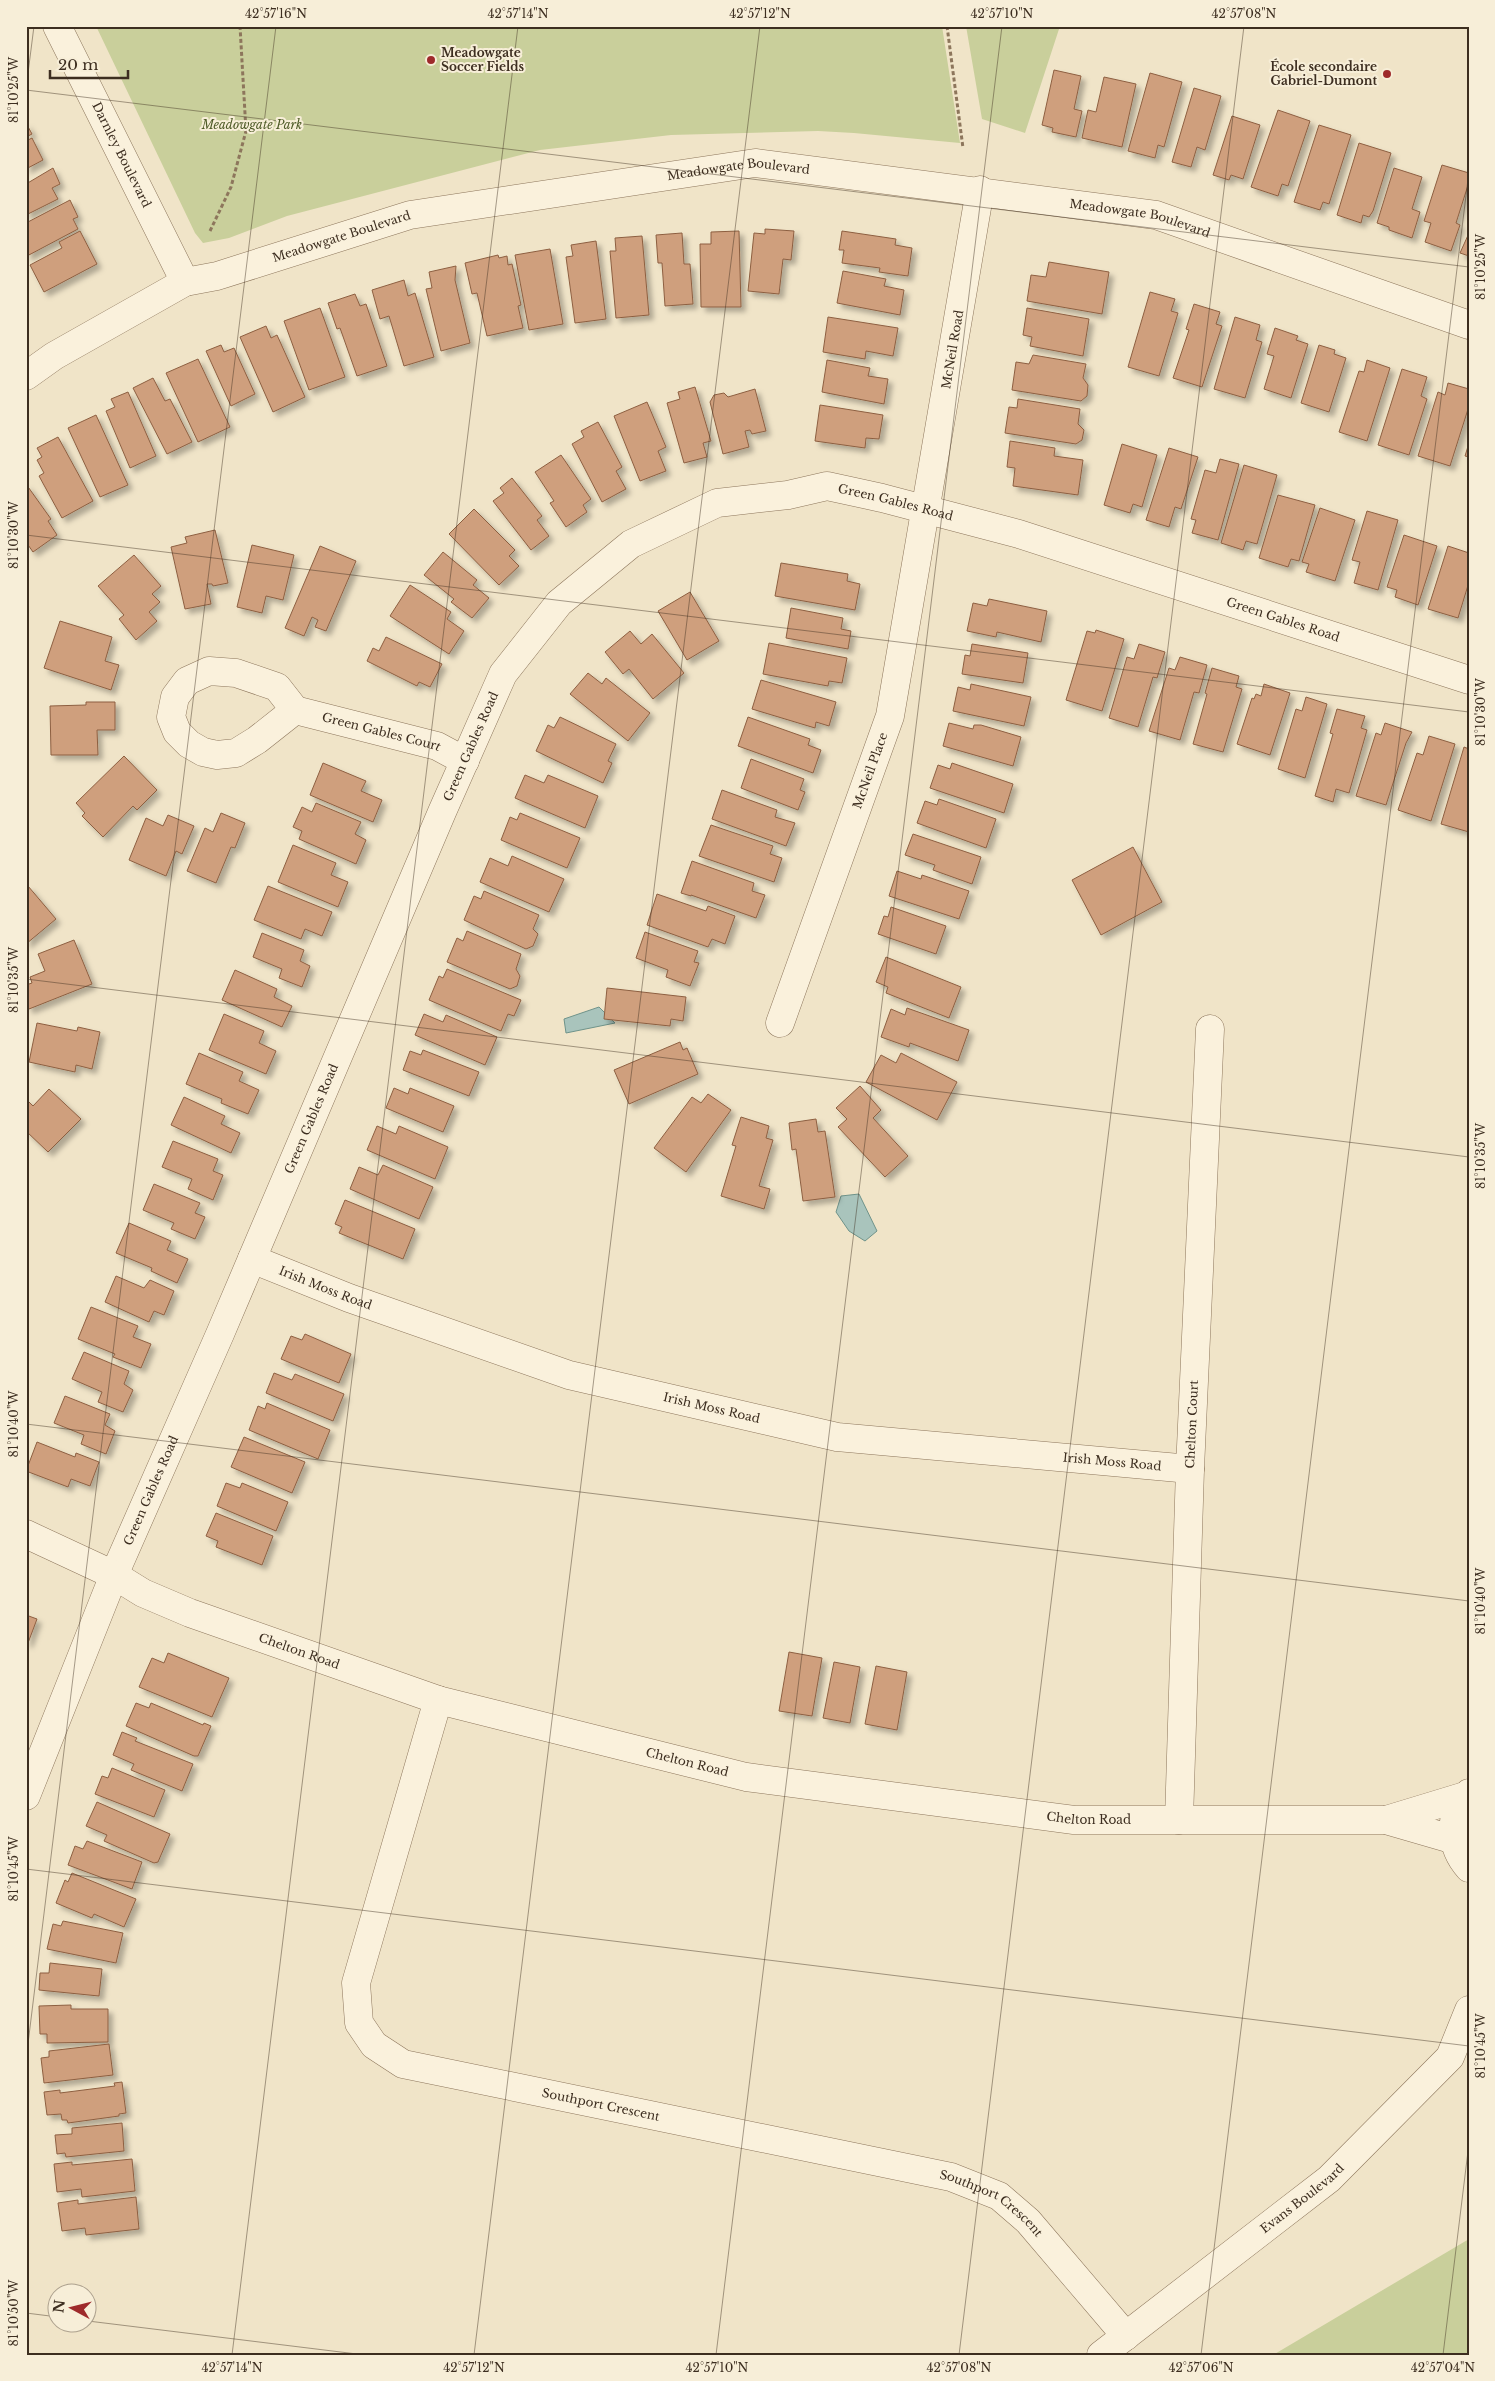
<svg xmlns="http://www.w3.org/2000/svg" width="1495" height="2381" viewBox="0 0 1495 2381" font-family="'Libre Baskerville',serif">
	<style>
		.green { fill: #c9cf9b }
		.water { fill: #a9c4bc; stroke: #6f938a }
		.building { fill: #cf9f7d; stroke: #8d5f41; filter: url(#shadow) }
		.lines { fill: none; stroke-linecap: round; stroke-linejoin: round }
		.minor-casing { stroke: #8d765c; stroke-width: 29 }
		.tertiary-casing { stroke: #8d765c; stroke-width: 29 }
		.path { stroke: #8d765c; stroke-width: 3; stroke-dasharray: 4 2.5; stroke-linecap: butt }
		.minor { stroke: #faf1dc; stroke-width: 28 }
		.tertiary { stroke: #faf1dc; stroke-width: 28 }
		.ticks { fill: none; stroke: #3d2e20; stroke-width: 1; stroke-opacity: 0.45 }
		.poi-dot { fill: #9e2a2b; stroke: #f7eed8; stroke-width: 2 }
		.labels { text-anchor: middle; stroke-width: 4; stroke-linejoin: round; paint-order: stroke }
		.poi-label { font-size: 12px; font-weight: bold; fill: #3d2e20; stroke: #f7eed8; text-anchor: start }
		.park-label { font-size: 12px; font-style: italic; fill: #4d5a26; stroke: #f7eed8 }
		.street-label { font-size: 12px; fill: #3d2e20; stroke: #f7eed8 }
		.neatline { fill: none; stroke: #3d2e20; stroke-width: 2 }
		.ticks-label { font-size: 12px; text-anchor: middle; fill: #3d2e20 }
	</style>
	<defs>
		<filter id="shadow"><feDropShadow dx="4.5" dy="4.5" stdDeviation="2.5" flood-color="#0004"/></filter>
	</defs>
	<rect width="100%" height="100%" fill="#f0e4c8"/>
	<path class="green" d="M96 26H942L960 143 854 133 818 131 671 135 540 150 287 216 229 238 203 243 195 233Z
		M966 26H1060L1025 133 982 119Z
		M1469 2239V2355H1273Z"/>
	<path class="water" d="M599 1007 615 1023 566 1033 564 1019Z
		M859 1194 877 1231 865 1241 849 1231 836 1212 841 1196Z"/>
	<path class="building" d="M1054 70 1081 76 1074 109 1082 111 1076 137 1052 132 1053 128 1042 125Z
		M1150 73 1182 82 1164 147 1158 145 1155 158 1128 151Z
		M1104 77 1136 84 1122 147 1082 138 1088 110 1096 112Z
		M1194 88 1221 96 1205 150 1197 147 1191 167 1172 162Z
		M1278 110 1310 121 1288 186 1282 184 1278 196 1251 187Z
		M1232 116 1260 125 1243 179 1231 175 1229 180 1213 175Z
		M26 123 32 134 26 137Z
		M1319 125 1351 135 1329 204 1323 202 1320 210 1294 202Z
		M32 138 43 160 26 169V141Z
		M1359 143 1391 153 1373 211 1369 217 1363 215 1361 223 1337 215Z
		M1442 165 1469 173V182L1456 223 1460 225 1451 251 1425 242 1431 223 1424 221Z
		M53 168 60 184 52 188 58 199 26 215V184Z
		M1394 168 1422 177 1412 209 1420 212 1412 238 1389 230V227L1377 223Z
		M70 200 78 217 73 219 78 229 27 256 26 223Z
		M765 229 794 231 791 260 783 259 779 294 748 291 754 233 765 234Z
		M80 231 97 264 44 292 30 265 62 248 59 242Z
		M739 231 741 307H701L700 244H711V232Z
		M842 231 896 239 895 245 912 248 908 276 879 272 880 268 842 263 844 250H839Z
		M682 233 684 264H690L693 304 665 306 662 263H658L656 235Z
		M1469 233V256L1460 253Z
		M642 236 649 315 616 318 610 251H616L615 238Z
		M596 241 606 319 575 323 566 257 573 256 571 245Z
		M550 249 563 324 529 330 515 255Z
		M498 255 499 258 507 256 508 265 512 264 521 305 518 306 523 328 487 336 477 293 472 294 465 263Z
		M1049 262 1109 272 1102 314 1027 301 1031 275 1046 277Z
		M456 266 455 280 470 343 441 351 426 289 432 288 429 272Z
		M843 271 886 279 884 286 904 290 900 315 837 303Z
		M404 280 408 296 415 293 434 357 404 366 389 316 380 319 372 290Z
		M1150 292 1175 299 1171 311 1178 313 1159 376 1128 367Z
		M355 294 360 306 366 304 387 366 357 376 340 328 337 329 328 303Z
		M1194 304 1220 312 1216 324 1222 326 1202 387 1173 378 1189 330 1186 329Z
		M320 308 345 377 309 390 284 321Z
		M1027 308 1089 319 1083 356 1030 346 1032 337 1023 335Z
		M828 317 898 328 893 356 866 351 865 359 823 352Z
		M1235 317 1260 325 1256 340 1262 342 1245 398 1214 389Z
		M266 326 271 338 277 335 305 397 273 412 240 337Z
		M1275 328 1298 336 1296 340 1308 344 1291 398 1264 389 1274 356 1267 354Z
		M221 345 224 352 234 348 255 394 231 406 206 351Z
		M1319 345 1335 350 1334 354 1346 358 1329 412 1301 403Z
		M1033 355 1086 364 1083 378 1088 385 1087 396 1081 401 1012 390 1016 362 1029 364Z
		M198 359 230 427 198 442 166 373Z
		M827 360 870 368 868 376 888 379 884 404 822 392Z
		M1367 360 1390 368 1367 441 1339 432 1359 371 1364 372Z
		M1402 369 1427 377 1421 396 1427 399 1409 455 1378 445Z
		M153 378 165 401 170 399 192 442 167 454 133 388Z
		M1448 383 1469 389V406L1450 466 1418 456 1438 392 1445 395Z
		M695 387 711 441 703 443 707 457 684 463 667 403 680 399 678 392Z
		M755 389 766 431 752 434 750 430 745 431 749 447 723 454 710 402 714 395 724 393 728 397Z
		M128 392 156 456 130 468 106 411 115 407 111 399Z
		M1018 399 1080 409 1078 424 1084 430 1082 440 1076 444 1005 433 1009 407 1017 408Z
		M647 402 666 447 658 451 666 471 640 481 614 416Z
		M820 405 883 415 879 439 866 438 865 448 815 441Z
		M96 415 128 485 100 497 68 428Z
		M598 422 622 467 616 471 626 489 602 502 572 444 584 437 581 431Z
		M58 437 93 501 62 518 39 476 44 473 37 460 42 457 37 448Z
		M1010 441 1055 448 1054 456 1083 460 1078 495 1013 486 1015 468 1007 467Z
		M1469 443V457L1465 456Z
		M1122 444 1157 455 1142 507 1133 504 1130 513 1104 505Z
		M1169 448 1198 457 1181 509 1175 507 1169 527 1146 520Z
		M561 455 591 499 583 505 587 512 566 527 550 503 554 501 535 472Z
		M1220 459 1239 464 1218 540 1192 533 1196 520 1191 519 1205 470 1216 473Z
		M1244 465 1277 475 1257 544 1246 541 1243 550 1221 543Z
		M512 478 542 516 537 520 549 536 531 550 493 501 504 493 500 488Z
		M26 484 51 519 48 521 57 535 33 552 26 542Z
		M1278 495 1315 505 1299 561 1291 559 1288 567 1259 558Z
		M1320 508 1355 520 1335 581 1306 572 1309 564 1302 562Z
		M474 509 515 550 509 556 519 566 499 585 449 534Z
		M1367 511 1398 520 1378 590 1354 583 1360 562 1352 560Z
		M215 530 228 583 213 586 212 584H207L211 604 185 609 171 547 187 543 185 537Z
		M1404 535 1437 546 1418 605 1395 597 1397 590 1387 587Z
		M252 545 294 555 283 600 266 596 262 613 237 607Z
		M320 546 356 561 326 631 315 627 318 620 312 617 304 636 285 628Z
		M1448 546 1469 553V582L1458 618 1428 609Z
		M443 552 477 580 473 585 489 598 472 618 451 602 454 599 424 575Z
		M134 555 161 586 152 594 160 602 149 612 157 621 136 640 119 619 124 615 98 586Z
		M781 563 848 574 847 581 860 584 855 610 775 596Z
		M410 585 451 612 447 619 464 631 449 654 390 616Z
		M690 592 719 641 687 660 658 611Z
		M989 599 1047 611 1041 642 997 632 996 637 967 631 973 603 987 606Z
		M791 608 843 618 841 629 851 631 848 649 786 638Z
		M60 621 112 637 105 661 119 665 111 690 44 668Z
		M1096 630 1124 639 1102 711 1066 700 1087 631 1095 633Z
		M630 631 641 644 652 634 684 673 653 699 629 669 623 674 605 652Z
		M386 637 442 664 430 687 419 682 417 686 367 661 373 648 379 651Z
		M769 643 847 658 842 683 829 681 828 686 763 674Z
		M972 644 1028 653 1023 683 962 674 965 655 970 656Z
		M1139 644 1165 652 1157 678 1153 677 1138 727 1109 718 1127 657 1134 659Z
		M1180 657 1207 665 1199 693 1194 692 1180 740 1149 731 1169 668 1175 670Z
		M1212 668 1239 676 1236 687 1242 689 1223 752 1193 744 1207 694 1205 693Z
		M588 673 602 684 606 678 650 713 628 741 570 694Z
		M761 680 836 702 829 726 816 722 815 728 752 709Z
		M971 684 1031 697 1024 726 953 711 958 687 970 690Z
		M1264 684 1290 693 1270 755 1237 744 1252 698 1254 699 1256 694 1261 696Z
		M1306 697 1327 704 1305 778 1278 769 1296 709 1302 711Z
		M86 702H115V730H97L98 755H51L50 706 86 705Z
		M1337 709 1365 716 1361 728 1367 730 1349 793 1336 789 1333 802 1315 796 1333 734 1330 733Z
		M560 717 616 744 608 761 612 763 603 783 536 751 548 725 554 728Z
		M748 717 810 739 808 745 821 750 813 773 738 746Z
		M949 723 973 729 974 725H981L1021 737 1013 766 943 746Z
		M1385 723 1412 732 1406 743 1386 805 1356 796 1376 733 1381 735Z
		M1429 736 1455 744 1431 821 1398 810 1417 753 1423 755Z
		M1464 747 1469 749V832L1441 824Z
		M124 756 157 790 137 810 133 806 103 837 82 816 85 813 76 803Z
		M751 759 804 779 800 790 805 792 798 810 741 788Z
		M323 763 366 781 361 791 382 800 373 822 310 795Z
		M952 763 1013 784 1004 813 930 788 938 765 950 769Z
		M525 775 544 783 548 775 598 796 585 828 515 798Z
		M722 790 777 810 775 817 795 823 786 846 712 819Z
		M939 799 996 819 986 848 917 823 925 801 937 805Z
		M316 803 361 822 355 834 366 840 356 864 299 839 302 831 293 827 302 807 312 812Z
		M221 813 245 823 235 848 231 847 216 883 187 871 205 828 213 832Z
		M520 813 580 838 567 868 501 840 510 817 517 820Z
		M168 815 194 826 182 854 176 851 166 876 129 860 146 818 163 826Z
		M711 825 773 846 770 854 782 858 774 882 699 856Z
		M913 834 981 857 972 884 933 870 935 865 905 855Z
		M293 845 336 863 331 875 348 882 338 907 278 882Z
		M1133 847 1162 902 1101 935 1072 880Z
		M512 856 564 879 549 912 480 882 490 858 508 866Z
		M692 861 754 883 752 891 765 895 756 918 691 895V896L681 893Z
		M897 871 921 879 922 875 969 891 959 919 889 896Z
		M28 886 56 919 26 944V888Z
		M268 886 332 912 322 936 305 929 301 939 254 920Z
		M484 891 539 915 533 929 538 934 533 946 526 949 464 920 474 896 481 899Z
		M657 894 706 911 708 906 735 916 725 944 712 939 708 947 647 925Z
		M891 907 946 926 936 954 878 934 884 916 888 917Z
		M467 931 521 954 516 969 520 976 517 986 510 989 447 962 457 938 463 941Z
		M645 932 698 951 694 962 699 963 690 986 666 977 668 970 636 958Z
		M262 933 304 950 300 961 310 966 302 987 279 978 282 969 253 957Z
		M74 940 92 984 29 1009 26 1003V985L32 983 30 977 45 971 38 954Z
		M886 957 961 987 949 1018 886 993 888 987 876 982Z
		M447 969 521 1000 514 1016 508 1014 501 1031 429 1000 439 976 443 978Z
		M235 970 277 989 274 997 292 1006 282 1027 222 1000Z
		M607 988 686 997 683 1021 671 1019 670 1026 604 1019Z
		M907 1008 969 1030 958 1061 910 1043 909 1047 881 1037 891 1009 905 1015Z
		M224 1014 264 1031 259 1043 276 1051 266 1074 209 1050Z
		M424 1014 443 1022 446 1015 497 1037 485 1065 415 1035Z
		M37 1023 77 1031 78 1027 100 1032 92 1069 76 1065 75 1072 29 1062Z
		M680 1042 683 1050 687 1048 698 1074 629 1104 614 1070Z
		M423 1050 479 1072 469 1096 403 1070 410 1051 421 1055Z
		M199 1053 243 1072 239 1081 259 1090 248 1114 221 1103 222 1099 186 1084Z
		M901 1053 957 1082 937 1120 866 1082 881 1055 896 1063Z
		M860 1086 881 1110 873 1118 908 1156 885 1177 838 1127 847 1119 836 1108Z
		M394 1088 408 1094 410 1088 454 1106 443 1132 386 1108Z
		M49 1089 81 1119 48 1152 26 1131V1099L33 1106Z
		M708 1094 731 1110 686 1172 654 1148 692 1097 701 1103Z
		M184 1097 225 1116 221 1124 240 1133 231 1153 171 1125Z
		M741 1117 769 1126 766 1138 773 1140 759 1186 770 1189 764 1209 721 1196 736 1146 732 1145Z
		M816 1119 818 1132 825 1131 835 1197 803 1201 796 1149 792 1150 789 1123Z
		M377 1126 396 1134 399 1126 448 1147 435 1179 367 1150Z
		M173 1141 218 1159 213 1171 223 1175 213 1200 188 1189 192 1179 162 1167Z
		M383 1165 433 1187 419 1219 350 1189 359 1167 378 1175Z
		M154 1184 200 1203 195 1213 205 1217 195 1239 171 1229 174 1223 143 1210Z
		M345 1200 415 1229 403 1259 339 1233 342 1227 335 1224Z
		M129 1223 171 1241 167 1250 188 1259 177 1283 151 1271 152 1268 116 1253Z
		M116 1276 144 1288 150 1280 174 1291 164 1315 154 1311 149 1322 105 1302Z
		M91 1307 138 1326 133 1337 151 1344 141 1368 113 1357 115 1354 78 1339Z
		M305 1334 351 1354 339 1383 281 1359 291 1336 302 1340Z
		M84 1352 129 1371 124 1384 133 1390 123 1412 98 1402 102 1392 72 1379Z
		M274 1373 292 1380 295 1374 344 1394 333 1421 266 1393Z
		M65 1396 110 1414 105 1425 115 1431 106 1454 81 1444 84 1435 54 1423Z
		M267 1403 330 1430 318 1459 249 1430 258 1406 265 1409Z
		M244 1437 305 1462 292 1493 231 1467Z
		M37 1442 75 1457 76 1453 99 1462 90 1486 71 1479 68 1487 26 1471Z
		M226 1483 240 1488 242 1483 288 1502 276 1531 217 1506Z
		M216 1513 273 1536 262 1565 216 1547 218 1541 206 1536Z
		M26 1615 37 1619 28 1643H26Z
		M789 1652 822 1658 812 1716 779 1711Z
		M168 1653 229 1678 212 1717 139 1687 152 1658 164 1663Z
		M834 1662 860 1667 850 1723 823 1718Z
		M876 1666 907 1672 897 1730 865 1724Z
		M136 1703 149 1708 151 1703 203 1725 204 1723 211 1726 198 1756H194L126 1726Z
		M122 1732 137 1738 135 1741 193 1764 182 1791 131 1770 134 1764 113 1755Z
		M112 1768 165 1790 154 1817 95 1794 102 1776 108 1778Z
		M97 1802 170 1834 158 1862 154 1863 104 1841 107 1835 86 1826Z
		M87 1841 142 1862 132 1889 68 1865 75 1846 83 1849Z
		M72 1873 136 1899 124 1927 94 1914 92 1918 56 1903 65 1880 68 1882Z
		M63 1921 123 1933 116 1963 47 1949 53 1924 61 1926Z
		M50 1963 102 1969 99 1996 39 1990 40 1973H49Z
		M71 2005V2009H108V2042L47 2043V2034H40L39 2006Z
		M109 2044 113 2075 44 2083 41 2058 49 2057V2051Z
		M122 2082 126 2113 119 2114V2116L68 2123 67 2120H62L61 2114 47 2115 44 2092 60 2090V2093L115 2086 114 2083Z
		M122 2123 124 2151 66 2157 65 2153 57 2154 55 2135 72 2134V2128Z
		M132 2159 135 2191 82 2197 81 2189 57 2192 54 2164 72 2162V2165Z
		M136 2197 139 2229 86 2235 85 2228 62 2231 58 2203 78 2200V2204Z"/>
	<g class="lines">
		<g class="minor-casing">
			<g id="minor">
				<path id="s1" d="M295 710 257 740 236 753 217 755 203 752 189 744 177 732 171 717 175 697 187 681 209 671 236 673 277 687 295 710 437 746 465 761"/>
				<path id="s2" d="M780 1023 890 716 980 190"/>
				<path id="s3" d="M252 1259 349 1298 569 1375 837 1437 1190 1469"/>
				<path id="s4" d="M438 1700 356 1983 359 2023 374 2045 403 2064 951 2177 999 2196 1028 2221 1126 2336"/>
				<path id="s5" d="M26 1796 114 1575 220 1334 442 812 503 674 559 603 631 544 717 503 788 495 827 486 882 498 1019 534 1469 680"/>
				<path id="s6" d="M1179 1820 1190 1469 1210 1029"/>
			</g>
		</g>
		<g class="tertiary-casing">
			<g id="tertiary">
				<path id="s7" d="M57 26 185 282"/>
				<path id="s8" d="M26 376 54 356 185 282 217 276 410 215 755 163 1156 215 1469 325"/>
				<path id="s9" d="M26 1534 114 1575 143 1593 190 1613 438 1700 746 1777 1074 1820H1386L1455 1840"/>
				<path d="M1469 1793C1447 1813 1450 1847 1469 1868"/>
				<path d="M1386 1820 1465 1796"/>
				<path id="s10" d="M1101 2355 1329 2179 1450 2057 1469 2010"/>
			</g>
		</g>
		<path class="path" d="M947 26 963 148
			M210 231 231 187 246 131 240 26"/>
		<use href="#minor" class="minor"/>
		<use href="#tertiary" class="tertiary"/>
	</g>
	<path class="ticks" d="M26 89 34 26M26 90 1469 267M26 535 1469 712M26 979 1469 1157M26 1424 1469 1601M26 1869 1469 2046M26 2060 276 26M26 2313 58 2317M88 2321 365 2355M232 2355 518 26M474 2355 760 26M716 2355 1002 26M959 2355 1244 26M1201 2355 1469 171M1443 2355 1469 2143"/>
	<g class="poi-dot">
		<circle cx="431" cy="60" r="5"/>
		<circle cx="1387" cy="74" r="5"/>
	</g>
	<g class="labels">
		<g class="poi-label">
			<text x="441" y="57">Meadowgate<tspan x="441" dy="14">Soccer Fields</tspan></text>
			<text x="1377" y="71" text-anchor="end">École secondaire<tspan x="1377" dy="14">Gabriel-Dumont</tspan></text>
		</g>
		<g class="park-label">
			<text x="252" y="129">Meadowgate Park</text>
		</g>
		<g class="street-label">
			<text dy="4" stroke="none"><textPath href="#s7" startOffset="144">Darnley Boulevard</textPath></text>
			<text dy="4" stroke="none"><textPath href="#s8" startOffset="752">Meadowgate Boulevard</textPath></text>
			<text dy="4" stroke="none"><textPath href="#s8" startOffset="1158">Meadowgate Boulevard</textPath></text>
			<text dy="4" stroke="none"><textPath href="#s8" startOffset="348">Meadowgate Boulevard</textPath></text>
			<text dy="4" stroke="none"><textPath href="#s2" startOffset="698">McNeil Road</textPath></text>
			<text dy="4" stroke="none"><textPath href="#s5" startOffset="1680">Green Gables Road</textPath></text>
			<text dy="4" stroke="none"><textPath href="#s5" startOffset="2085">Green Gables Road</textPath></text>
			<text dy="4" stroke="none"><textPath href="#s1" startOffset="409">Green Gables Court</textPath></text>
			<text dy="4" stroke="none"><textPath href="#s5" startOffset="1140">Green Gables Road</textPath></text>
			<text dy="4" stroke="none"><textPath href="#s2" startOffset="268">McNeil Place</textPath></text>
			<text dy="4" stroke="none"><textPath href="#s5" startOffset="735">Green Gables Road</textPath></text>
			<text dy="4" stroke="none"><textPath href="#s3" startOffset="79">Irish Moss Road</textPath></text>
			<text dy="4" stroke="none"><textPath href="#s3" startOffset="484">Irish Moss Road</textPath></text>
			<text dy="4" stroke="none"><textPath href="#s6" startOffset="396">Chelton Court</textPath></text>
			<text dy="4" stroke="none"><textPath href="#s3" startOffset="889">Irish Moss Road</textPath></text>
			<text dy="4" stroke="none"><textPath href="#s5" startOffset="330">Green Gables Road</textPath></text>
			<text dy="4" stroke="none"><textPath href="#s9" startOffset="298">Chelton Road</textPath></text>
			<text dy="4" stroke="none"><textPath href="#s9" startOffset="702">Chelton Road</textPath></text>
			<text dy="4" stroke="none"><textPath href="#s9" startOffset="1108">Chelton Road</textPath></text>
			<text dy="4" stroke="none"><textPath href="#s4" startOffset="598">Southport Crescent</textPath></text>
			<text dy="4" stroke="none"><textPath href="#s10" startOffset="255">Evans Boulevard</textPath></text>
			<text dy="4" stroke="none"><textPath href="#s4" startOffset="1004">Southport Crescent</textPath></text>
		</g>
	</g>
	<rect width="1495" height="2381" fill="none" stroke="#f7eed8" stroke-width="55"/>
	<g transform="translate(72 2308) rotate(277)"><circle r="24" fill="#f7eed8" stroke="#ada18e"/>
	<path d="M0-4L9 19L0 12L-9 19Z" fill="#9e2a2b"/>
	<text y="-8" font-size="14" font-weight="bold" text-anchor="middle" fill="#3d2e20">N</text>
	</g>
	<path d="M50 70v8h78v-8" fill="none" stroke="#3d2e20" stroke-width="2.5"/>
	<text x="58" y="70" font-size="15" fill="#3d2e20" stroke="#f7eed8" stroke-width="4" paint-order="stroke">20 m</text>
	<rect x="28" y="28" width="1440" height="2326" class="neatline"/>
	<g class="ticks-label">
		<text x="276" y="18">42°57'16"N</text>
		<text x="518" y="18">42°57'14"N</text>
		<text x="760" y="18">42°57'12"N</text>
		<text x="1002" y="18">42°57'10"N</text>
		<text x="1244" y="18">42°57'08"N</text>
		<text transform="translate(14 90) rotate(-90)" y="4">81°10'25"W</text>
		<text transform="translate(1481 267) rotate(-90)" y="4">81°10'25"W</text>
		<text transform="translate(14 535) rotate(-90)" y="4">81°10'30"W</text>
		<text transform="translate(1481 712) rotate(-90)" y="4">81°10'30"W</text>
		<text transform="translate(14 980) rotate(-90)" y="4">81°10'35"W</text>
		<text transform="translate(1481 1156) rotate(-90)" y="4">81°10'35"W</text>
		<text transform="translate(14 1424) rotate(-90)" y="4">81°10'40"W</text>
		<text transform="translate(1481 1601) rotate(-90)" y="4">81°10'40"W</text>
		<text transform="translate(14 1869) rotate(-90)" y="4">81°10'45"W</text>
		<text transform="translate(1481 2046) rotate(-90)" y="4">81°10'45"W</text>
		<text transform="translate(14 2313) rotate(-90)" y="4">81°10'50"W</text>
		<text x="232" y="2372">42°57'14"N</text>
		<text x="474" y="2372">42°57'12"N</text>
		<text x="717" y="2372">42°57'10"N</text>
		<text x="959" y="2372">42°57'08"N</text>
		<text x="1201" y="2372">42°57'06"N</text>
		<text x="1443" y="2372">42°57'04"N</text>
	</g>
</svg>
